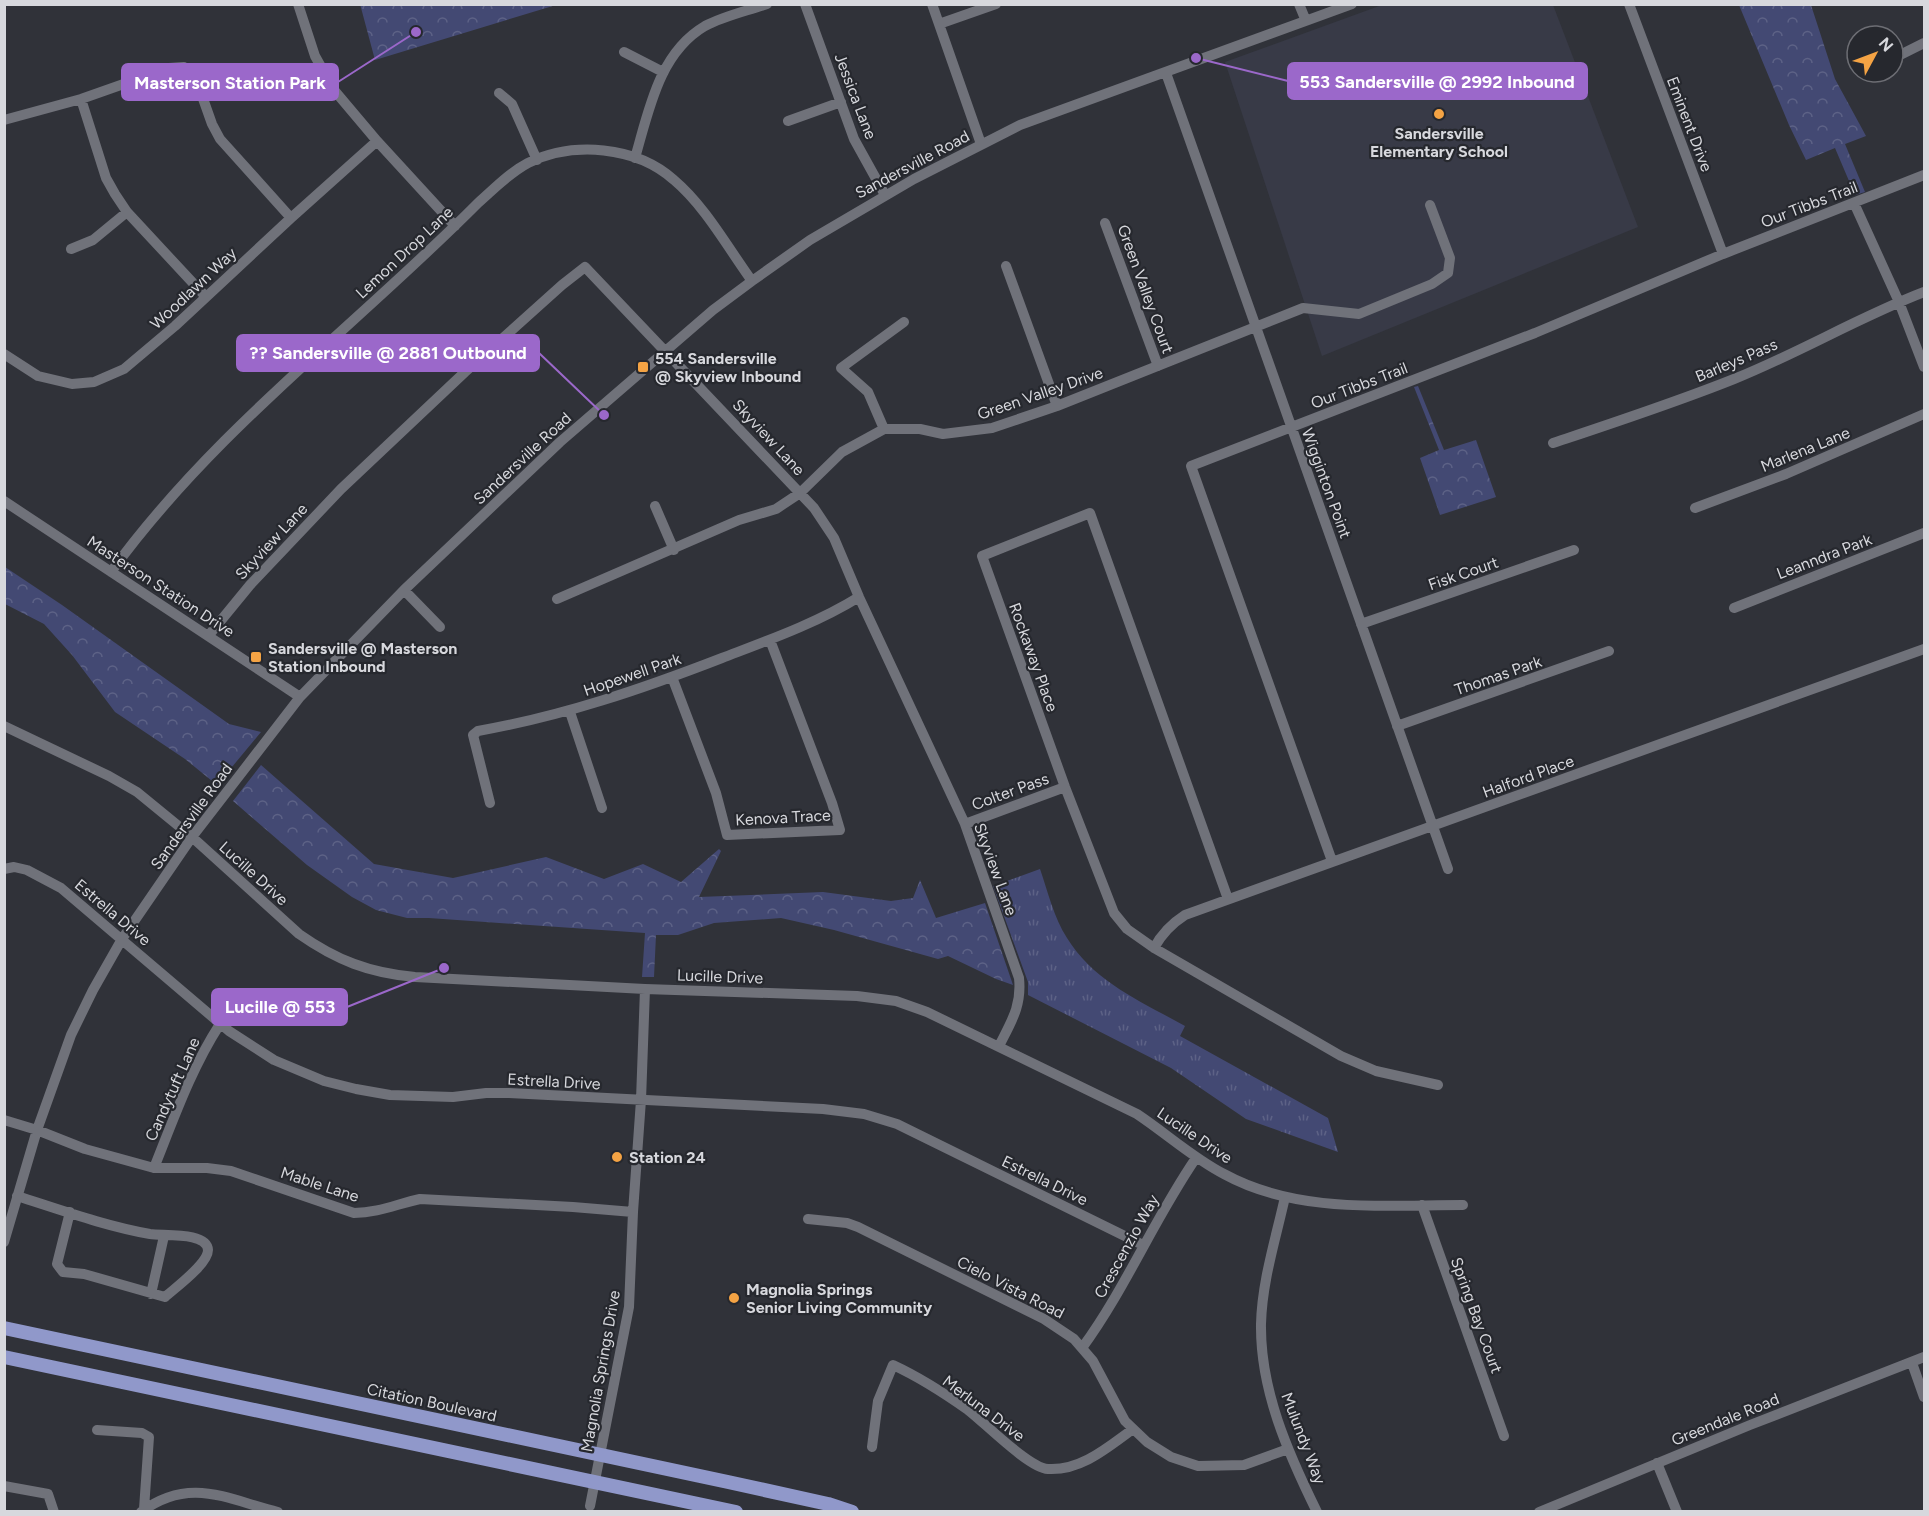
<svg xmlns="http://www.w3.org/2000/svg" width="1929" height="1516" viewBox="0 0 1929 1516" font-family="Figtree,sans-serif">
	<style>
		.built { fill: #383a47 }
		.grass { fill: url(#grass-tufts) }
		.forest { fill: url(#forest-crowns) }
		.lines { fill: none; stroke-linecap: round; stroke-linejoin: round }
		.minor { stroke: #70727a; stroke-width: 10 }
		.major { stroke: #9098ca; stroke-width: 14 }
		.poi-dot { fill: #f4a344; stroke: #26282e; stroke-width: 2 }
		.labels { text-anchor: middle; stroke-width: 4.5; stroke-linejoin: round; paint-order: stroke }
		.street-label { font-size: 16px; fill: #d7d8dd; stroke: #26282e }
		.poi-label { font-size: 16px; font-weight: bold; fill: #d7d8dd; stroke: #26282e; text-anchor: start }
		.leader { fill: none; stroke: #9b68ca; stroke-width: 2 }
		.callout-dot { fill: #9b68ca; stroke: #26282e; stroke-width: 2 }
		.callout { fill: #9b68ca; stroke: #9b68ca; stroke-width: 2 }
		.callout-label { font-size: 18px; text-anchor: middle; font-weight: bold; fill: #fff }
	</style>
	<defs>
		<pattern id="grass-tufts" width="24" height="20" patternUnits="userSpaceOnUse" patternTransform="scale(1.5)"><rect width="24" height="20" fill="#434973"/><path d="M3 7l-1-3M5 7V3M7 7l1-3M15 17l-1-3M17 17v-4M19 17l1-3" fill="none" stroke="#5d6286"/></pattern>
		<pattern id="forest-crowns" width="20" height="18" patternUnits="userSpaceOnUse" patternTransform="scale(1.5)"><rect width="20" height="18" fill="#434973"/><path d="M2 6a3 3 0 1 1 6 0M12 15a3 3 0 1 1 6 0" fill="none" stroke="#5d6286"/></pattern>
	</defs>
	<rect width="100%" height="100%" fill="#303239"/>
	<path class="built" d="M1382 5H1553L1638 227 1322 356 1225 62Z"/>
	<path class="grass" d="M1040 869C1048 892 1054 918 1067 938 1094 982 1142 1002 1185 1026L1180 1036 1328 1118 1338 1152 1246 1119 1171 1068 1028 995V982L993 886Z"/>
	<path class="forest" d="M360 4H556V5L375 60Z
		M1739 5H1811L1835 79 1866 136 1845 144 1865 192 1855 195 1835 148 1806 160 1789 125Z
		M1418 386 1444 450 1476 440 1496 497 1440 515 1420 458 1439 450 1414 387Z
		M5 567 62 605 229 724 261 732 217 785 185 759 115 712 72 655 44 624 5 604Z
		M261 765 374 864 453 878 546 857 604 879 643 864 681 882 719 849 721 851 699 897 823 892 891 901 913 898 920 880 936 918 985 903 1013 985 996 979 948 956 938 959 834 930 781 918 714 923 678 935H656L654 977H642L645 933 429 918H407L376 910 352 897 307 865 233 801Z"/>
	<g class="lines">
		<path class="minor" d="M298 4 315 56 334 90 377 141 455 226
			M805 4 854 139 885 195
			M932 4 981 144
			M1299 4 1306 21
			M1629 4 1723 254
			M939 24 996 4
			M624 52 663 72
			M1898 56 1924 43
			M1166 73 1448 869
			M499 93 512 104 537 160
			M81 99 106 178 115 194 127 212 206 297
			M4 120 81 99 169 68 184 67 195 76 212 124 220 139 291 218
			M788 121 841 102
			M635 158C649 110 659 53 705 26 724 16 747 11 767 4
			M1854 203 1899 302 1924 367
			M1105 223 1158 366
			M71 249 93 240 127 212
			M1006 266 1057 406
			M4 354 38 376 72 384 94 382 124 369 175 326 291 218 377 141
			M884 429 868 392 841 368 904 322
			M1553 443C1613 423 1674 403 1734 379 1799 353 1859 317 1924 292
			M4 501 300 697
			M655 506 674 550
			M1695 508 1786 474 1924 414
			M111 572C214 430 356 326 478 203 494 189 509 173 528 163 573 141 636 146 674 180 705 206 728 248 752 281
			M404 590 440 627
			M557 599 739 520 776 509 800 493 842 452 884 429H920L943 434 992 428 1057 406 1303 308 1359 314 1432 284 1448 273 1450 258 1430 205
			M1734 608 1924 533
			M1361 624 1574 550
			M209 635 250 585 341 489 465 372 562 285 585 267 814 508 834 538 859 597 965 824 1019 978C1022 1006 1011 1022 999 1046
			M672 677 716 793 727 835 840 830 832 803 770 640
			M570 712 602 808
			M4 726 109 776 137 792 192 837 299 934C336 960 369 973 415 977L645 989 857 996 896 1001 927 1012 1137 1114C1167 1134 1193 1158 1224 1174 1297 1214 1384 1205 1463 1205
			M1397 726 1609 651
			M490 803 473 735 478 731C563 716 642 689 722 658 769 640 817 623 859 597
			M965 824 1065 787
			M1332 861 1191 466 1535 333 1723 254 1924 175
			M4 869 14 867 27 870 61 888 229 1031 274 1060 324 1081 356 1089 390 1095 453 1097 486 1093H509L823 1109 864 1114 897 1124 1143 1245
			M1228 899 1090 513 982 556 1065 787 1114 913 1127 929 1154 948 1341 1056 1376 1071 1438 1085
			M1154 948C1162 933 1171 924 1185 915L1924 649
			M4 1120 37 1130 85 1149 154 1168H207L231 1171 354 1213C378 1213 397 1204 420 1199L573 1207 633 1212
			M154 1168C174 1118 191 1069 220 1024
			M17 1196C61 1210 105 1226 150 1234 165 1236 207 1232 208 1250 208 1264 175 1288 165 1297L84 1274 63 1272 57 1264 70 1212
			M1285 1197C1276 1238 1262 1281 1261 1324 1260 1390 1288 1453 1317 1512
			M1422 1205 1504 1436
			M808 1219 847 1223 858 1227 1044 1319 1074 1339 1093 1361 1125 1421 1147 1442 1171 1457 1198 1466 1244 1465 1288 1449
			M4 1242 37 1130 71 1035 93 990 122 939 192 837 300 697 404 590 560 442 713 310 752 281 810 240 914 179 1020 125 1352 4
			M151 1294 164 1236
			M1082 1348C1126 1288 1154 1219 1196 1158
			M1912 1363 1924 1397
			M97 1430 142 1433 149 1437 144 1509
			M872 1447 878 1401 893 1365C919 1377 944 1393 968 1410 985 1423 1029 1468 1048 1469 1081 1471 1108 1447 1133 1429
			M1657 1463 1677 1512
			M4 1486 48 1494 54 1512
			M590 1506 629 1307 633 1212 641 1100 645 989
			M141 1512C190 1476 226 1499 278 1512
			M1539 1512 1750 1425 1924 1357"/>
		<path class="major" d="M4 1328 728 1482 828 1504 852 1512
			M4 1357 736 1512"/>
	</g>
	<g class="poi-dot">
		<circle cx="1439" cy="114" r="6"/>
		<rect x="637" y="361" width="12" height="12" rx="3"/>
		<rect x="250" y="651" width="12" height="12" rx="3"/>
		<circle cx="617" cy="1157" r="6"/>
		<circle cx="734" cy="1298" r="6"/>
	</g>
	<g class="labels">
		<g class="street-label">
			<text transform="translate(856 96) rotate(69)" y="6">Jessica Lane</text>
			<text transform="translate(1690 124) rotate(69)" y="6">Eminent Drive</text>
			<text transform="translate(912 164) rotate(-28)" y="6">Sandersville Road</text>
			<text transform="translate(1809 204) rotate(-21)" y="6">Our Tibbs Trail</text>
			<text transform="translate(404 252) rotate(-43)" y="6">Lemon Drop Lane</text>
			<text transform="translate(193 288) rotate(-43)" y="6">Woodlawn Way</text>
			<text transform="translate(1146 289) rotate(70)" y="6">Green Valley Court</text>
			<text transform="translate(1736 360) rotate(-23)" y="6">Barleys Pass</text>
			<text transform="translate(1359 385) rotate(-21)" y="6">Our Tibbs Trail</text>
			<text transform="translate(1040 393) rotate(-19)" y="6">Green Valley Drive</text>
			<text transform="translate(769 437) rotate(47)" y="6">Skyview Lane</text>
			<text transform="translate(1805 449) rotate(-22)" y="6">Marlena Lane</text>
			<text transform="translate(522 458) rotate(-43)" y="6">Sandersville Road</text>
			<text transform="translate(1327 483) rotate(70)" y="6">Wigginton Point</text>
			<text transform="translate(271 541) rotate(-47)" y="6">Skyview Lane</text>
			<text transform="translate(1824 556) rotate(-21)" y="6">Leanndra Park</text>
			<text transform="translate(1463 573) rotate(-19)" y="6">Fisk Court</text>
			<text transform="translate(161 586) rotate(33)" y="6">Masterson Station Drive</text>
			<text transform="translate(1034 657) rotate(70)" y="6">Rockaway Place</text>
			<text transform="translate(632 674) rotate(-19)" y="6">Hopewell Park</text>
			<text transform="translate(1498 675) rotate(-19)" y="6">Thomas Park</text>
			<text transform="translate(1528 776) rotate(-20)" y="6">Halford Place</text>
			<text transform="translate(1010 791) rotate(-20)" y="6">Colter Pass</text>
			<text transform="translate(191 816) rotate(-54)" y="6">Sandersville Road</text>
			<text transform="translate(783 817) rotate(-3)" y="6">Kenova Trace</text>
			<text transform="translate(996 869) rotate(70)" y="6">Skyview Lane</text>
			<text transform="translate(254 873) rotate(42)" y="6">Lucille Drive</text>
			<text transform="translate(113 912) rotate(40)" y="6">Estrella Drive</text>
			<text transform="translate(720 976) rotate(2)" y="6">Lucille Drive</text>
			<text transform="translate(554 1081) rotate(3)" y="6">Estrella Drive</text>
			<text transform="translate(172 1089) rotate(-66)" y="6">Candytuft Lane</text>
			<text transform="translate(1195 1135) rotate(34)" y="6">Lucille Drive</text>
			<text transform="translate(1045 1180) rotate(26)" y="6">Estrella Drive</text>
			<text transform="translate(320 1184) rotate(18)" y="6">Mable Lane</text>
			<text transform="translate(1126 1246) rotate(-61)" y="6">Crescenzio Way</text>
			<text transform="translate(1011 1287) rotate(27)" y="6">Cielo Vista Road</text>
			<text transform="translate(1477 1315) rotate(70)" y="6">Spring Bay Court</text>
			<text transform="translate(600 1371) rotate(-80)" y="6">Magnolia Springs Drive</text>
			<text transform="translate(432 1402) rotate(12)" y="6">Citation Boulevard</text>
			<text transform="translate(984 1408) rotate(37)" y="6">Merluna Drive</text>
			<text transform="translate(1725 1419) rotate(-22)" y="6">Greendale Road</text>
			<text transform="translate(1304 1438) rotate(69)" y="6">Mulundy Way</text>
		</g>
		<g class="poi-label">
			<text x="1439" y="139" text-anchor="middle">Sandersville<tspan x="1439" dy="18">Elementary School</tspan></text>
			<text x="655" y="364">554 Sandersville<tspan x="655" dy="18">@ Skyview Inbound</tspan></text>
			<text x="268" y="654">Sandersville @ Masterson<tspan x="268" dy="18">Station Inbound</tspan></text>
			<text x="629" y="1163">Station 24</text>
			<text x="746" y="1295">Magnolia Springs<tspan x="746" dy="18">Senior Living Community</tspan></text>
		</g>
	</g>
	<path class="leader" d="M1196 58L1288 81M416 32L338 82M604 415L539 353M444 968L347 1007"/>
	<g class="callout-dot">
		<circle cx="1196" cy="58" r="6"/>
		<circle cx="416" cy="32" r="6"/>
		<circle cx="604" cy="415" r="6"/>
		<circle cx="444" cy="968" r="6"/>
	</g>
	<g class="callout">
		<rect x="1288" y="63" width="299" height="36" rx="6"/>
		<rect x="122" y="64" width="216" height="36" rx="6"/>
		<rect x="237" y="335" width="302" height="36" rx="6"/>
		<rect x="212" y="989" width="135" height="36" rx="6"/>
	</g>
	<g class="callout-label">
		<text x="1437" y="88">553 Sandersville @ 2992 Inbound</text>
		<text x="230" y="89">Masterson Station Park</text>
		<text x="388" y="359">?? Sandersville @ 2881 Outbound</text>
		<text x="280" y="1013">Lucille @ 553</text>
	</g>
	<rect width="1929" height="1516" fill="none" stroke="#d7d8dd" stroke-width="12"/>
	<g transform="translate(1875 54) rotate(49)"><circle r="28" fill="#26282e" stroke="#6d6e74" stroke-width="1.5"/>
	<path d="M0-4.5L10 22L0 15L-10 22Z" fill="#f4a344"/>
	<text y="-9" font-size="16" font-weight="bold" text-anchor="middle" fill="#d7d8dd">N</text>
	</g>
</svg>
